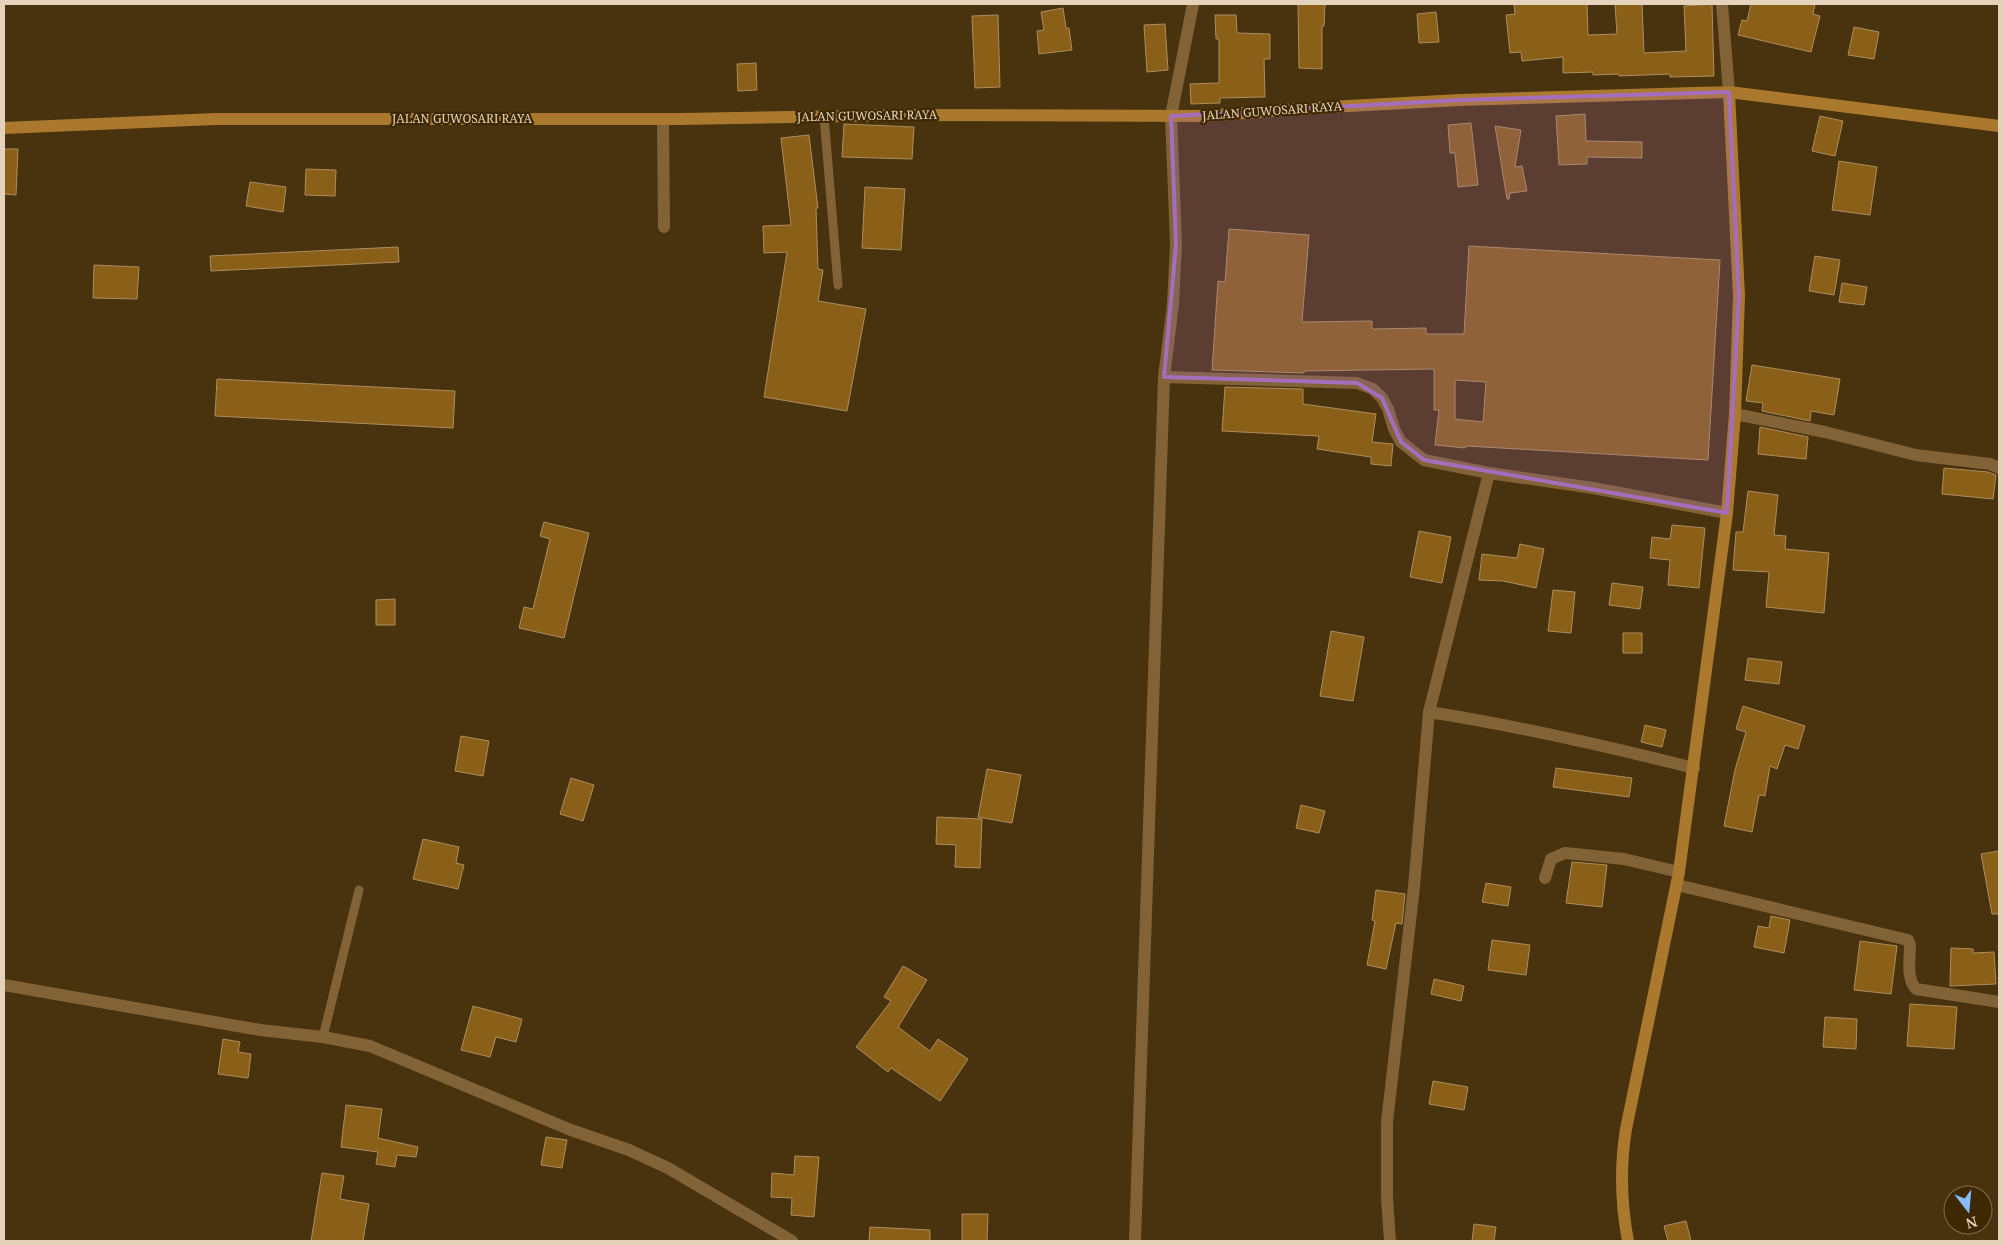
<svg xmlns="http://www.w3.org/2000/svg" width="2003" height="1245" viewBox="0 0 2003 1245" font-family="'Noto Serif',serif">
	<style>
		.building { fill: #8a6019; stroke: #ae8d5e; fill-rule: evenodd }
		.lines { fill: none; stroke-linecap: round; stroke-linejoin: round }
		.lane { stroke: #816337; stroke-width: 9 }
		.street { stroke: #816337; stroke-width: 12 }
		.secondary { stroke: #aa792e; stroke-width: 12 }
		.marked { fill: #a56ebd; fill-opacity: 0.2; stroke: #a56ebd; stroke-width: 4; stroke-linejoin: round }
		.labels { text-anchor: middle; stroke-width: 4.5; stroke-linejoin: round; paint-order: stroke }
		.street-label { font-size: 12px; fill: #e4d2ba; stroke: #3e2802 }
	</style>
	<rect width="100%" height="100%" fill="#49320e"/>
	<path class="building" d="M1298 4H1325L1324 26H1322V69L1299 68Z
		M1514 4H1587L1588 35 1617 34 1615 4H1642L1644 53 1686 51 1684 6 1712 4 1714 76 1670 77V74L1619 76V74L1593 75V72L1563 73V57L1522 61 1521 52 1510 53 1506 15 1515 14Z
		M1751 4H1815L1813 14 1820 16 1811 52 1738 35 1742 20 1747 21Z
		M1063 8 1066 28H1069L1072 50 1039 54 1037 31 1044 30 1041 12Z
		M1436 12 1439 42 1419 43 1417 14Z
		M998 15 1000 87 975 88 972 16Z
		M1215 15H1236L1237 33 1270 34V59H1264L1265 97 1220 98V103L1191 104 1190 84 1219 83V39H1216Z
		M1165 24 1168 70 1147 72 1144 25Z
		M1854 27 1879 32 1874 59 1848 55Z
		M756 63 757 90 738 91 737 64Z
		M1585 114 1586 141 1642 142V158L1587 157V164L1559 165 1556 116Z
		M1820 116 1843 121 1835 156 1812 151Z
		M1471 123 1478 185 1458 187 1455 153H1450L1448 125Z
		M844 124 914 127 912 159 842 157Z
		M1495 126 1521 130 1515 167 1522 166 1527 191 1510 193 1509 199H1507Z
		M809 135 818 208H816L818 269 823 270 818 301 866 309 847 411 764 397 787 252 764 253 763 226 791 225 781 138Z
		M4 149H18L16 195 4 194Z
		M1839 161 1877 167 1870 215 1832 210Z
		M306 169 336 170 335 196 305 195Z
		M250 182 286 187 283 212 246 206Z
		M865 187 905 189 901 250 862 248Z
		M1229 229 1309 235 1302 322 1372 321V329L1426 328V334H1464L1469 246 1720 260 1708 460 1466 446 1465 448 1435 445 1439 410H1434V369L1304 371V373L1212 370 1218 281 1225 282ZM1455 380 1486 382 1483 422 1455 419Z
		M398 247 399 262 211 271 210 256Z
		M1815 256 1840 260 1834 295 1809 291Z
		M94 265 139 267 137 299 93 298Z
		M1842 283 1867 287 1864 305 1839 302Z
		M1752 365 1840 379 1834 415 1811 411 1810 421 1762 411 1763 403 1746 401Z
		M217 379 455 391 453 428 215 416Z
		M1225 387 1303 389V404L1376 414 1372 442 1393 444 1391 466 1371 464V457L1317 449 1319 436 1222 431Z
		M1760 427 1808 437 1806 459 1758 454Z
		M1944 468 1988 472 1996 475 1993 499 1942 494Z
		M1748 491 1778 495 1774 535 1786 536 1785 549 1829 553 1824 613 1766 607 1769 572 1733 570 1736 532H1743Z
		M544 522 589 533 564 638 519 628 524 607 533 609 550 539 540 536Z
		M1672 525 1705 528 1699 588 1668 585 1670 560 1650 558 1652 537 1670 539Z
		M1419 531 1451 537 1442 583 1410 577Z
		M1520 544 1544 549 1536 588 1503 581 1479 580 1482 554 1517 558Z
		M1612 583 1643 587 1640 609 1609 605Z
		M1553 590 1575 592 1571 633 1548 631Z
		M395 599V625H376V600Z
		M1331 631 1364 637 1353 701 1320 696Z
		M1623 633H1642V653H1623Z
		M1748 658 1782 662 1779 684 1745 680Z
		M1743 706 1805 726 1798 749 1785 745 1777 769 1770 766 1765 796 1759 795 1752 832 1724 826 1735 770 1746 732 1736 729Z
		M1645 725 1666 730 1662 747 1641 742Z
		M461 736 489 741 483 776 455 771Z
		M1556 768 1632 778 1629 797 1553 787Z
		M987 769 1021 775 1012 823 978 817Z
		M571 778 594 785 583 821 560 814Z
		M1301 805 1325 811 1319 833 1296 828Z
		M937 817 982 819 980 868 955 867 956 845 936 844Z
		M423 839 459 847 456 863 464 865 458 889 413 879Z
		M1999 851V914H1992L1981 854Z
		M1572 862 1607 865 1602 907 1566 903Z
		M1486 883 1511 887 1508 906 1482 902Z
		M1376 890 1405 894 1402 924 1396 923 1386 969 1367 965 1375 921 1372 920Z
		M1771 916 1790 920 1784 953 1754 947 1758 926 1769 928Z
		M1492 940 1530 945 1526 975 1488 970Z
		M1860 941 1897 946 1891 994 1854 990Z
		M1951 948 1973 949V953L1994 952 1996 984 1950 986Z
		M903 966 927 980 898 1027 930 1051 938 1039 968 1059 940 1101 891 1068 888 1072 856 1047 891 1001 884 997Z
		M1434 979 1464 986 1461 1001 1431 994Z
		M1910 1004 1957 1007 1954 1049 1907 1046Z
		M473 1006 522 1019 516 1042 496 1037 490 1057 461 1050Z
		M1825 1017 1857 1019 1856 1049 1823 1047Z
		M223 1039 240 1042 238 1052 251 1054 248 1078 218 1074Z
		M1433 1081 1468 1087 1464 1110 1429 1104Z
		M346 1105 382 1109 378 1138 418 1147 416 1157 397 1155 395 1167 376 1164 378 1152 341 1147Z
		M546 1137 567 1140 562 1168 541 1165Z
		M795 1156 819 1157 814 1217 791 1215 792 1198 771 1197 772 1173 794 1175Z
		M322 1173 344 1176 340 1199 369 1204 363 1241H311Z
		M962 1214H988L987 1241H962Z
		M1686 1221 1691 1241H1668L1664 1226Z
		M1474 1224 1496 1227 1494 1241H1472Z
		M870 1227 930 1230V1241H869Z"/>
	<g class="lines">
		<path class="lane" d="M824 116 838 285
			M323 1037 359 890"/>
		<path class="street" d="M1722 4 1729 92
			M663 119 664 227
			M1164 377 1357 383 1373 389 1382 398 1388 409 1394 429 1401 442 1424 460 1489 473 1593 488 1727 513
			M1735 414 1825 432 1916 455 1990 464 1999 468
			M1429 712C1519 726 1606 746 1694 768
			M1545 878 1551 859 1565 853 1624 859 1679 872
			M1677 885 1908 940 1910 945C1910 959 1906 978 1916 989L1999 1002
			M4 985 260 1030 323 1037 370 1046 571 1130 629 1150 668 1168 792 1241
			M1135 1241 1164 377 1173 304 1176 244 1171 116 1193 4
			M1390 1241 1387 1198V1122L1414 887 1429 712 1489 473"/>
		<path class="secondary" d="M4 128 215 119H682L911 115 1204 116 1311 108 1460 100 1729 92 1999 126
			M1628 1241C1621 1204 1620 1166 1626 1129L1679 872 1727 513 1735 414 1739 296 1729 92"/>
	</g>
	<path class="marked" d="M1729 92 1739 296 1727 513 1424 460 1401 442 1382 398 1357 383 1164 377 1176 244 1171 116 1460 100Z"/>
	<g class="labels">
		<g class="street-label">
			<text transform="translate(1272 111) rotate(-4)" y="4">JALAN GUWOSARI RAYA</text>
			<text transform="translate(867 116) rotate(-1)" y="4">JALAN GUWOSARI RAYA</text>
			<text x="462" y="123">JALAN GUWOSARI RAYA</text>
		</g>
	</g>
	<rect width="2003" height="1245" fill="none" stroke="#e4d2ba" stroke-width="10"/>
	<g transform="translate(1968 1210) rotate(164)"><circle r="24" fill="#3e2802" stroke="#806c4c"/>
	<path d="M0-4L9 19L0 12L-9 19Z" fill="#88bbfc"/>
	<text y="-8" font-size="14" font-weight="bold" text-anchor="middle" fill="#e4d2ba">N</text>
	</g>
</svg>
